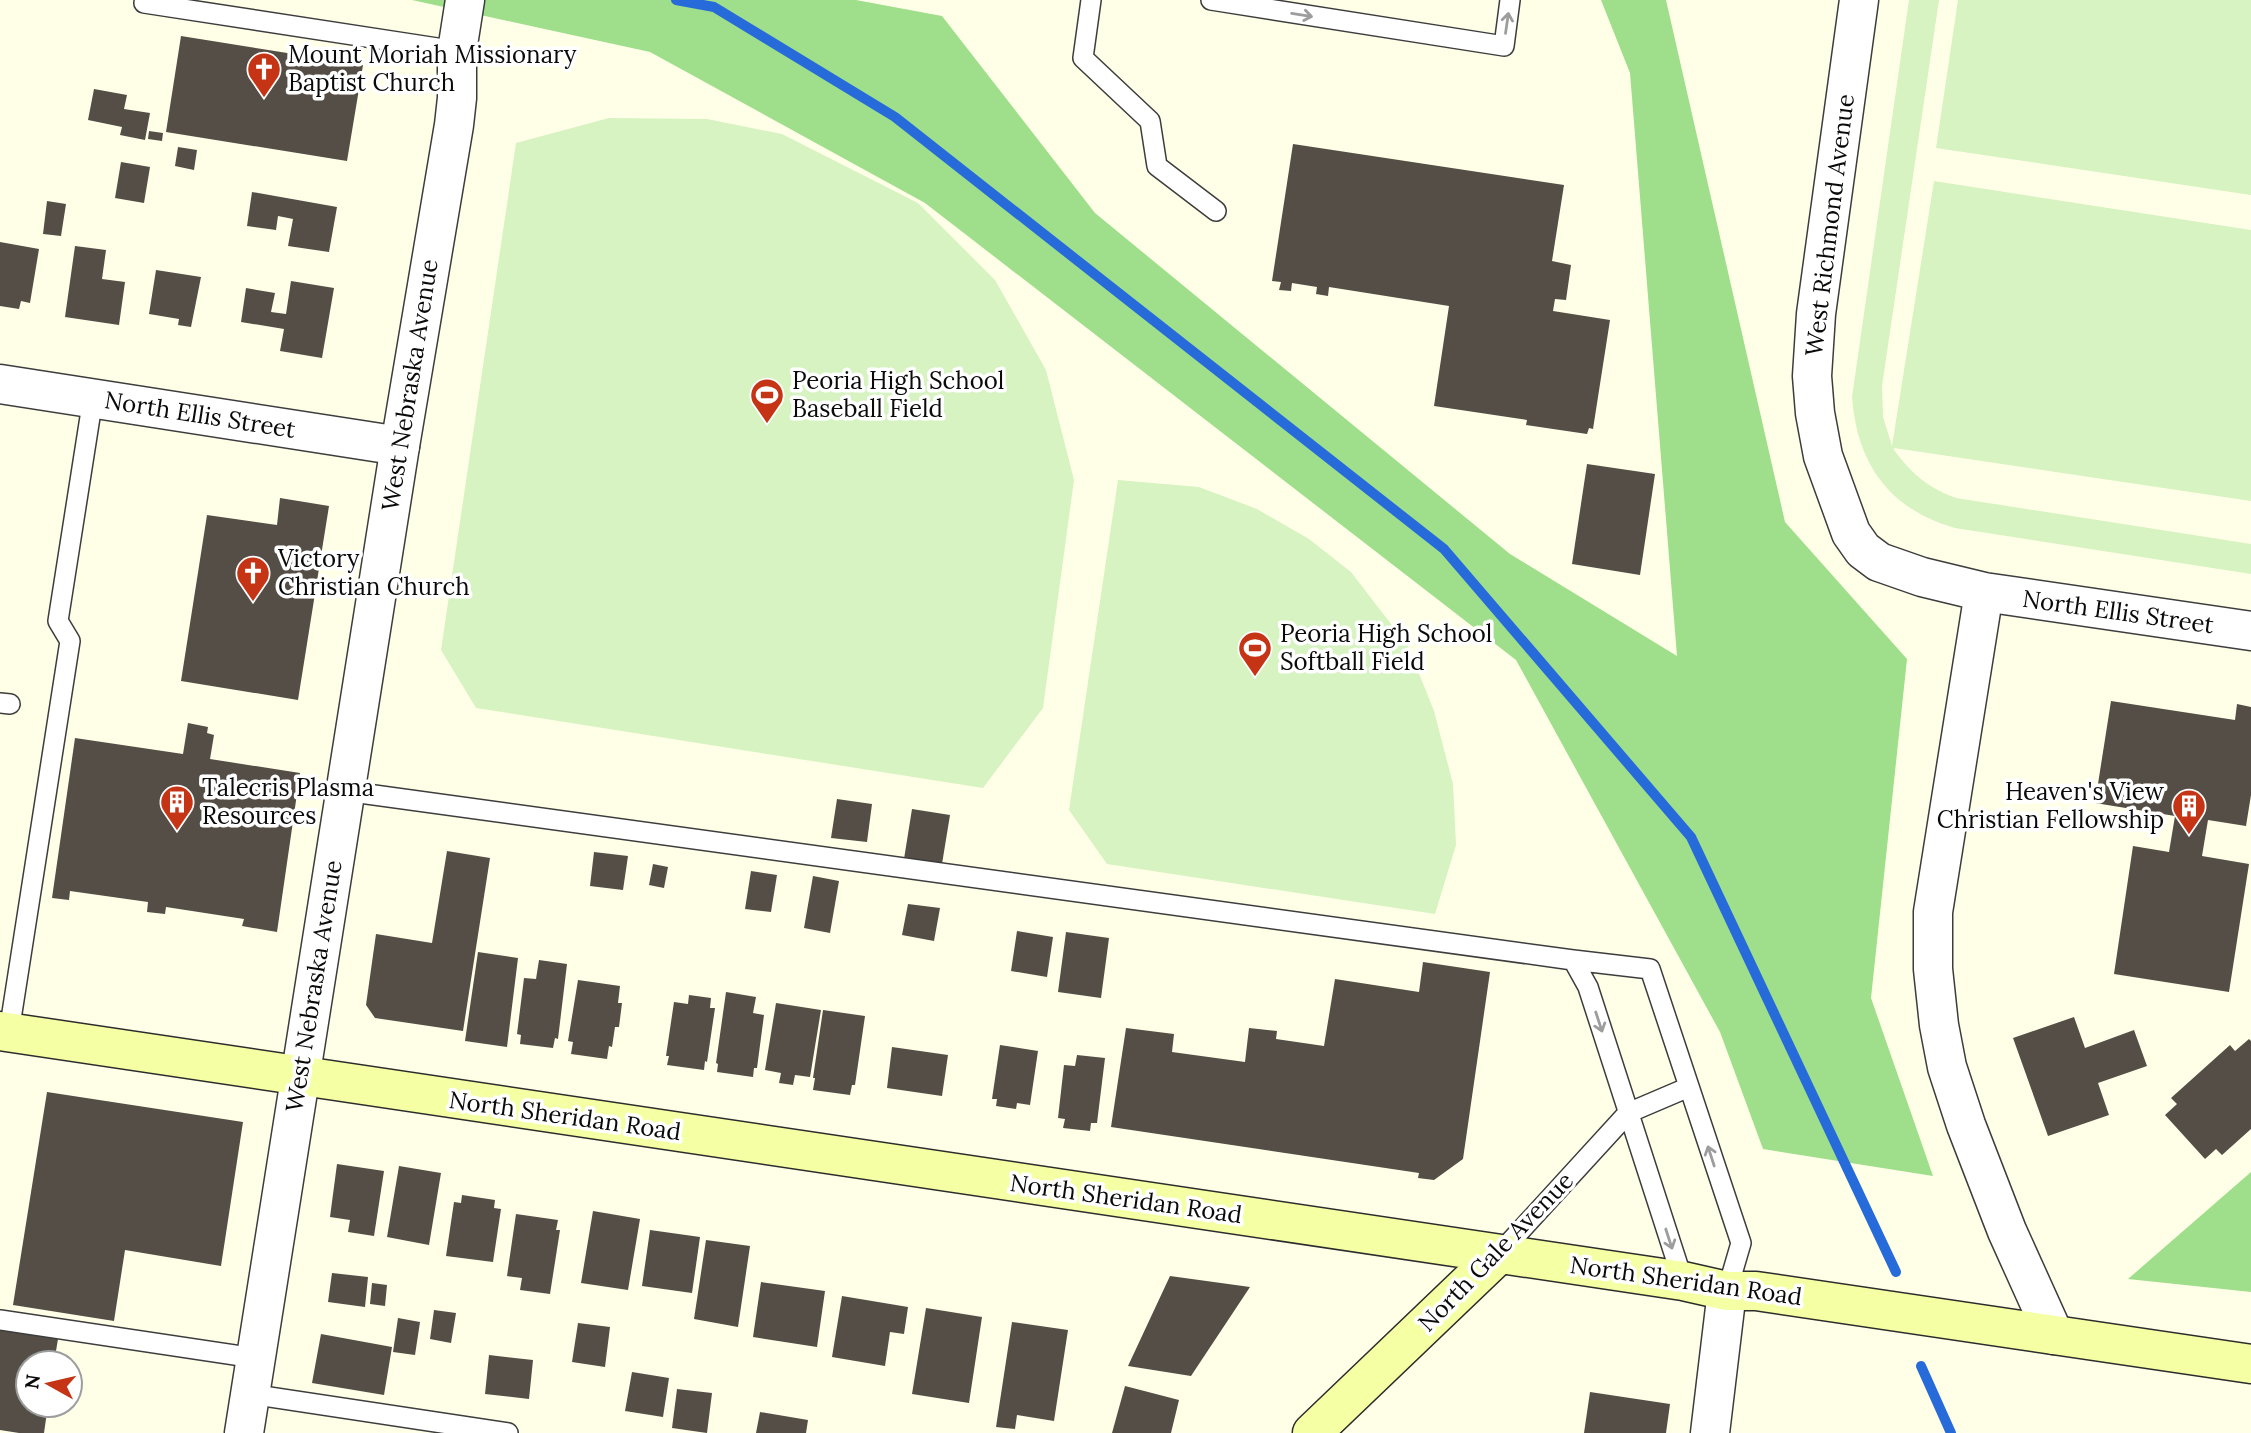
<svg xmlns="http://www.w3.org/2000/svg" width="2251" height="1433" viewBox="0 0 2251 1433" font-family="Lora,serif">
	<style>
		.forest { fill: #9fdf8c }
		.pitch { fill: #d7f3c1 }
		.lines { fill: none; stroke-linecap: round; stroke-linejoin: round }
		.stream { stroke: #276bda; stroke-width: 10 }
		.building { fill: #544e46 }
		.service-casing { stroke: #3d3d3d; stroke-width: 22 }
		.minor-casing { stroke: #3d3d3d; stroke-width: 41 }
		.tertiary-casing { stroke: #3d3d3d; stroke-width: 41 }
		.secondary-casing { stroke: #2c2c2c; stroke-width: 41 }
		.service { stroke: #fff; stroke-width: 19 }
		.minor { stroke: #fff; stroke-width: 38 }
		.tertiary { stroke: #fff; stroke-width: 38 }
		.secondary { stroke: #f5ffa3; stroke-width: 38 }
		.oneway { stroke: #9d9d9d }
		.labels { text-anchor: middle; stroke-width: 7; stroke-linejoin: round; paint-order: stroke }
		.poi-label { font-size: 24px; fill: #0a0a0a; stroke: #fff; text-anchor: start }
		.street-label { font-size: 24px; fill: #0a0a0a; stroke: #fff }
	</style>
	<rect width="100%" height="100%" fill="#ffffe8"/>
	<path class="forest" d="M412 0H856L942 16 1095 213 1510 554 1677 656 1630 73 1601 0H1666L1785 522 1907 659 1871 998 1933 1176 1763 1149 1720 1032 1516 660 925 203 650 52Z
		M2251 1172V1292L2128 1279Z"/>
	<path class="pitch" d="M1909 0H1939L1882 386 1883 417 1892 446 1934 181 2251 230V501L1894 448V450C1911 473 1928 488 1956 498L2251 544V574L1955 528C1889 509 1857 464 1852 397Z
		M1958 0H2251V195L1936 148Z
		M609 118 707 119 782 134 918 203 995 280 1046 370 1074 480 1043 708 983 788 476 708 441 650 516 143Z
		M1118 480 1199 487 1257 509 1309 539 1351 572 1408 646 1434 711 1453 784 1456 845 1435 914 1107 864 1069 810Z"/>
	<g class="lines">
		<path class="stream" d="M676 0 714 7 895 117 1444 549 1691 837 1896 1272
			M1921 1366 1951 1433"/>
	</g>
	<path class="building" d="M181 36 363 65 347 161 166 132Z
		M94 89 127 95 124 109 150 113 145 140 120 135 122 127 88 120Z
		M149 131 163 133 162 141 148 139Z
		M1293 144 1564 185 1552 261 1571 265 1566 300 1555 299 1553 311 1610 320 1593 429 1589 428 1587 434 1526 425 1527 420 1434 406 1449 306 1329 287 1328 296 1316 294 1317 287 1292 283 1291 291 1279 290 1281 282 1272 281Z
		M178 147 197 150 194 170 175 166Z
		M121 162 150 167 144 203 115 198Z
		M252 192 337 207 329 252 288 246 293 219 278 216 276 230 247 226Z
		M47 201 66 204 61 236 43 234Z
		M0 242 39 249 30 303 21 301 19 309 0 306Z
		M75 246 106 250 102 279 125 282 119 325 65 317Z
		M156 270 201 277 191 327 178 325 179 319 149 314Z
		M291 281 334 288 322 358 280 351 284 329 241 322 246 288 275 293 271 312 286 314Z
		M1587 464 1655 474 1640 575 1572 564Z
		M280 498 329 506 298 700 181 681 207 515 277 525Z
		M2111 701 2235 720 2237 704 2251 707V795L2246 826 2208 820 2202 856 2249 864 2229 992 2114 974 2133 846 2169 852 2175 816 2095 803Z
		M188 723 208 727 207 733 214 735 210 759 300 773 277 932 242 926 244 919 166 907 165 914 147 912 148 902 70 891 69 900 52 898 75 738 183 754Z
		M837 799 872 804 867 842 831 838Z
		M912 809 950 815 942 864 904 859Z
		M447 851 490 858 463 1031 375 1018 366 1005 376 934 432 943Z
		M594 852 628 856 623 890 590 886Z
		M653 864 668 867 664 888 649 885Z
		M751 871 777 875 771 912 745 909Z
		M813 876 839 881 830 933 804 928Z
		M908 904 940 908 934 941 902 935Z
		M1017 931 1053 937 1047 977 1011 971Z
		M1066 932 1109 938 1101 998 1058 992Z
		M478 952 518 958 507 1047 465 1041Z
		M539 960 567 964 558 1039 555 1038 553 1048 520 1044 521 1035 517 1034 524 978 536 979Z
		M1423 962 1490 972 1463 1159 1434 1180 1418 1178 1419 1173 1111 1127 1126 1028 1174 1034 1172 1052 1245 1062 1249 1028 1277 1031 1276 1039 1324 1046 1335 979 1419 992Z
		M578 980 620 986 618 1003H622L619 1027H615L612 1047 609 1046 607 1059 571 1054 573 1042 568 1041Z
		M726 992 756 997 753 1013 764 1015 757 1068H754L753 1077 717 1072 718 1064 716 1063Z
		M689 995 711 998 710 1008H715L707 1062 705 1061 704 1070 667 1065 669 1056H666L674 1002 688 1004Z
		M776 1003 821 1010 810 1077 795 1075 793 1085 779 1083 781 1073 765 1070Z
		M823 1010 865 1016 855 1085H852L850 1095 813 1090 815 1078H813Z
		M2074 1017 2085 1048 2134 1030 2147 1066 2098 1083 2109 1115 2048 1136 2013 1038Z
		M2249 1039 2251 1041V1129L2222 1155 2216 1149 2205 1159 2165 1115 2177 1104 2171 1098 2230 1045 2235 1051Z
		M1000 1045 1038 1051 1030 1105 1017 1103 1016 1109 996 1106 997 1099H992Z
		M892 1047 948 1055 942 1096 887 1088Z
		M1077 1055 1105 1058 1097 1123H1091L1090 1131 1063 1128 1065 1119 1058 1118 1064 1065 1075 1066Z
		M47 1092 243 1122 221 1266 125 1250 114 1321 13 1305Z
		M337 1164 384 1171 374 1236 348 1232 350 1220 330 1217Z
		M399 1166 441 1173 429 1245 387 1237Z
		M462 1195 495 1200 494 1208 501 1209 493 1262 446 1256 454 1202 461 1203Z
		M593 1211 640 1219 628 1290 581 1283Z
		M516 1214 558 1220 556 1230H560L550 1294 520 1290 522 1278 507 1276Z
		M650 1230 700 1237 692 1293 642 1286Z
		M706 1240 750 1246 738 1327 694 1319Z
		M332 1273 368 1277 365 1307 328 1302Z
		M1170 1276 1250 1287 1191 1376 1128 1366Z
		M761 1282 825 1291 817 1347 753 1337Z
		M372 1283 387 1285 385 1306 370 1304Z
		M842 1296 908 1307 904 1334 890 1332 885 1366 832 1357Z
		M926 1308 982 1317 969 1403 912 1394Z
		M434 1310 456 1313 451 1343 430 1339Z
		M398 1318 420 1322 415 1355 393 1352Z
		M1012 1322 1068 1330 1054 1421 1017 1415 1015 1429 996 1427Z
		M578 1323 610 1327 605 1367 572 1362Z
		M0 1330 58 1339 54 1363H28V1405H48L44 1433H19L0 1430Z
		M321 1334 392 1347 384 1395 312 1383Z
		M489 1355 533 1360 529 1399 485 1394Z
		M632 1372 669 1378 663 1417 625 1411Z
		M1125 1386 1179 1400 1171 1433H1112Z
		M677 1389 712 1393 707 1433 672 1428Z
		M1590 1392 1670 1404 1666 1433H1584Z
		M760 1412 808 1420 806 1433H756Z"/>
	<g class="lines">
		<g class="service-casing">
			<path id="service" d="M1091 0 1083 58 1150 121 1157 166 1216 211
				M1211 0 1504 46 1510 0
				M144 3 457 51
				M0 703 10 704
				M345 791 1573 960 1650 969 1741 1243 1727 1291
				M1573 960 1588 987 1683 1281
				M9 1032 70 641 58 621 93 398
				M1499 1254 1628 1113 1689 1087
				M0 1320 255 1358
				M250 1394 508 1433"/>
		</g>
		<g class="minor-casing">
			<path id="minor" d="M1859 0 1816 314 1812 376 1815 413 1823 456 1851 533 1863 550 1879 562 1922 577 1984 592 2251 631
				M0 384 400 446
				M1984 592 1933 912V969L1939 1025 1947 1067 1966 1125 2007 1231 2054 1335
				M1710 1433 1727 1291"/>
		</g>
		<g class="tertiary-casing">
			<path id="tertiary" d="M244 1433 400 446 454 125 457 98V51L465 0"/>
		</g>
		<g class="secondary-casing">
			<path id="secondary" d="M0 1031 1683 1281 1727 1291H1756L2251 1364
				M1312 1433 1499 1254"/>
		</g>
		<use href="#service" class="service"/>
		<use href="#minor" class="minor"/>
		<use href="#tertiary" class="tertiary"/>
		<use href="#secondary" class="secondary"/>
	</g>
	<defs><path id="oneway-shaft" d="M-6 0H5M1.5-3L5.5 0L1.5 3" fill="none" stroke-width="1.6" stroke-linecap="round" stroke-linejoin="round" transform="scale(1.75)"/></defs>
	<g class="oneway">
		<use href="#oneway-shaft" transform="translate(1302 15) rotate(9)"/>
		<use href="#oneway-shaft" transform="translate(1507 23) rotate(-82)"/>
		<use href="#oneway-shaft" transform="translate(1599 1022) rotate(72)"/>
		<use href="#oneway-shaft" transform="translate(1711 1156) rotate(-108)"/>
		<use href="#oneway-shaft" transform="translate(1669 1239) rotate(72)"/>
	</g>
	<defs>
		<g id="church-pin" transform="scale(1.75)"><path d="M0 17L-7.5 6A9.5 9.5 0 1 1 7.5 6Z" fill="#c63416" stroke="#fff"/><path d="M-1.2-6h2.4v3.5h3.3v2.4h-3.3V6h-2.4V-.1h-3.3v-2.4h3.3Z" fill="#fff"/></g>
		<g id="stadium-pin" transform="scale(1.75)"><path d="M0 17L-7.5 6A9.5 9.5 0 1 1 7.5 6Z" fill="#c63416" stroke="#fff"/><path d="M0-5a6.5 5 0 1 0 0 10a6.5 5 0 1 0 0-10ZM-3.5-1.8h7v3.6h-7Z" fill="#fff"/></g>
		<g id="building-pin" transform="scale(1.75)"><path d="M0 17L-7.5 6A9.5 9.5 0 1 1 7.5 6Z" fill="#c63416" stroke="#fff"/><path d="M-4-6H4V6H1V3H-1V6H-4ZM-2.5-4.3h1.7v1.8h-1.7ZM.8-4.3h1.7v1.8H.8ZM-2.5-1h1.7V.8h-1.7ZM.8-1h1.7V.8H.8Z" fill="#fff"/></g>
	</defs>
	<g fill-rule="evenodd">
		<use href="#church-pin" x="264" y="69"/>
		<use href="#stadium-pin" x="767" y="395"/>
		<use href="#church-pin" x="253" y="573"/>
		<use href="#stadium-pin" x="1255" y="648"/>
		<use href="#building-pin" x="177" y="802"/>
		<use href="#building-pin" x="2189" y="806"/>
	</g>
	<g class="labels">
		<g class="poi-label">
			<text x="288" y="63">Mount Moriah Missionary<tspan x="288" dy="28">Baptist Church</tspan></text>
			<text x="792" y="389">Peoria High School<tspan x="792" dy="28">Baseball Field</tspan></text>
			<text x="278" y="567">Victory<tspan x="278" dy="28">Christian Church</tspan></text>
			<text x="1280" y="642">Peoria High School<tspan x="1280" dy="28">Softball Field</tspan></text>
			<text x="202" y="796">Talecris Plasma<tspan x="202" dy="28">Resources</tspan></text>
			<text x="2164" y="800" text-anchor="end">Heaven's View<tspan x="2164" dy="28">Christian Fellowship</tspan></text>
		</g>
		<g class="street-label">
			<text transform="translate(1830 225) rotate(-83)" y="8">West Richmond Avenue</text>
			<text transform="translate(410 385) rotate(-81)" y="8">West Nebraska Avenue</text>
			<text transform="translate(200 415) rotate(9)" y="8">North Ellis Street</text>
			<text transform="translate(2118 612) rotate(8)" y="8">North Ellis Street</text>
			<text transform="translate(314 986) rotate(-81)" y="8">West Nebraska Avenue</text>
			<text transform="translate(565 1116) rotate(8)" y="8">North Sheridan Road</text>
			<text transform="translate(1126 1199) rotate(8)" y="8">North Sheridan Road</text>
			<text transform="translate(1496 1252) rotate(-46)" y="8">North Gale Avenue</text>
			<text transform="translate(1686 1281) rotate(8)" y="8">North Sheridan Road</text>
		</g>
	</g>
	<g transform="translate(49 1384) rotate(278)"><circle r="33" fill="#ffffff" stroke="#9d9d9d" stroke-width="2"/>
	<path d="M0-5L12 26L0 18L-12 26Z" fill="#c63416"/>
	<text y="-10" font-size="19" font-weight="bold" text-anchor="middle" fill="#0a0a0a">N</text>
	</g>
</svg>
